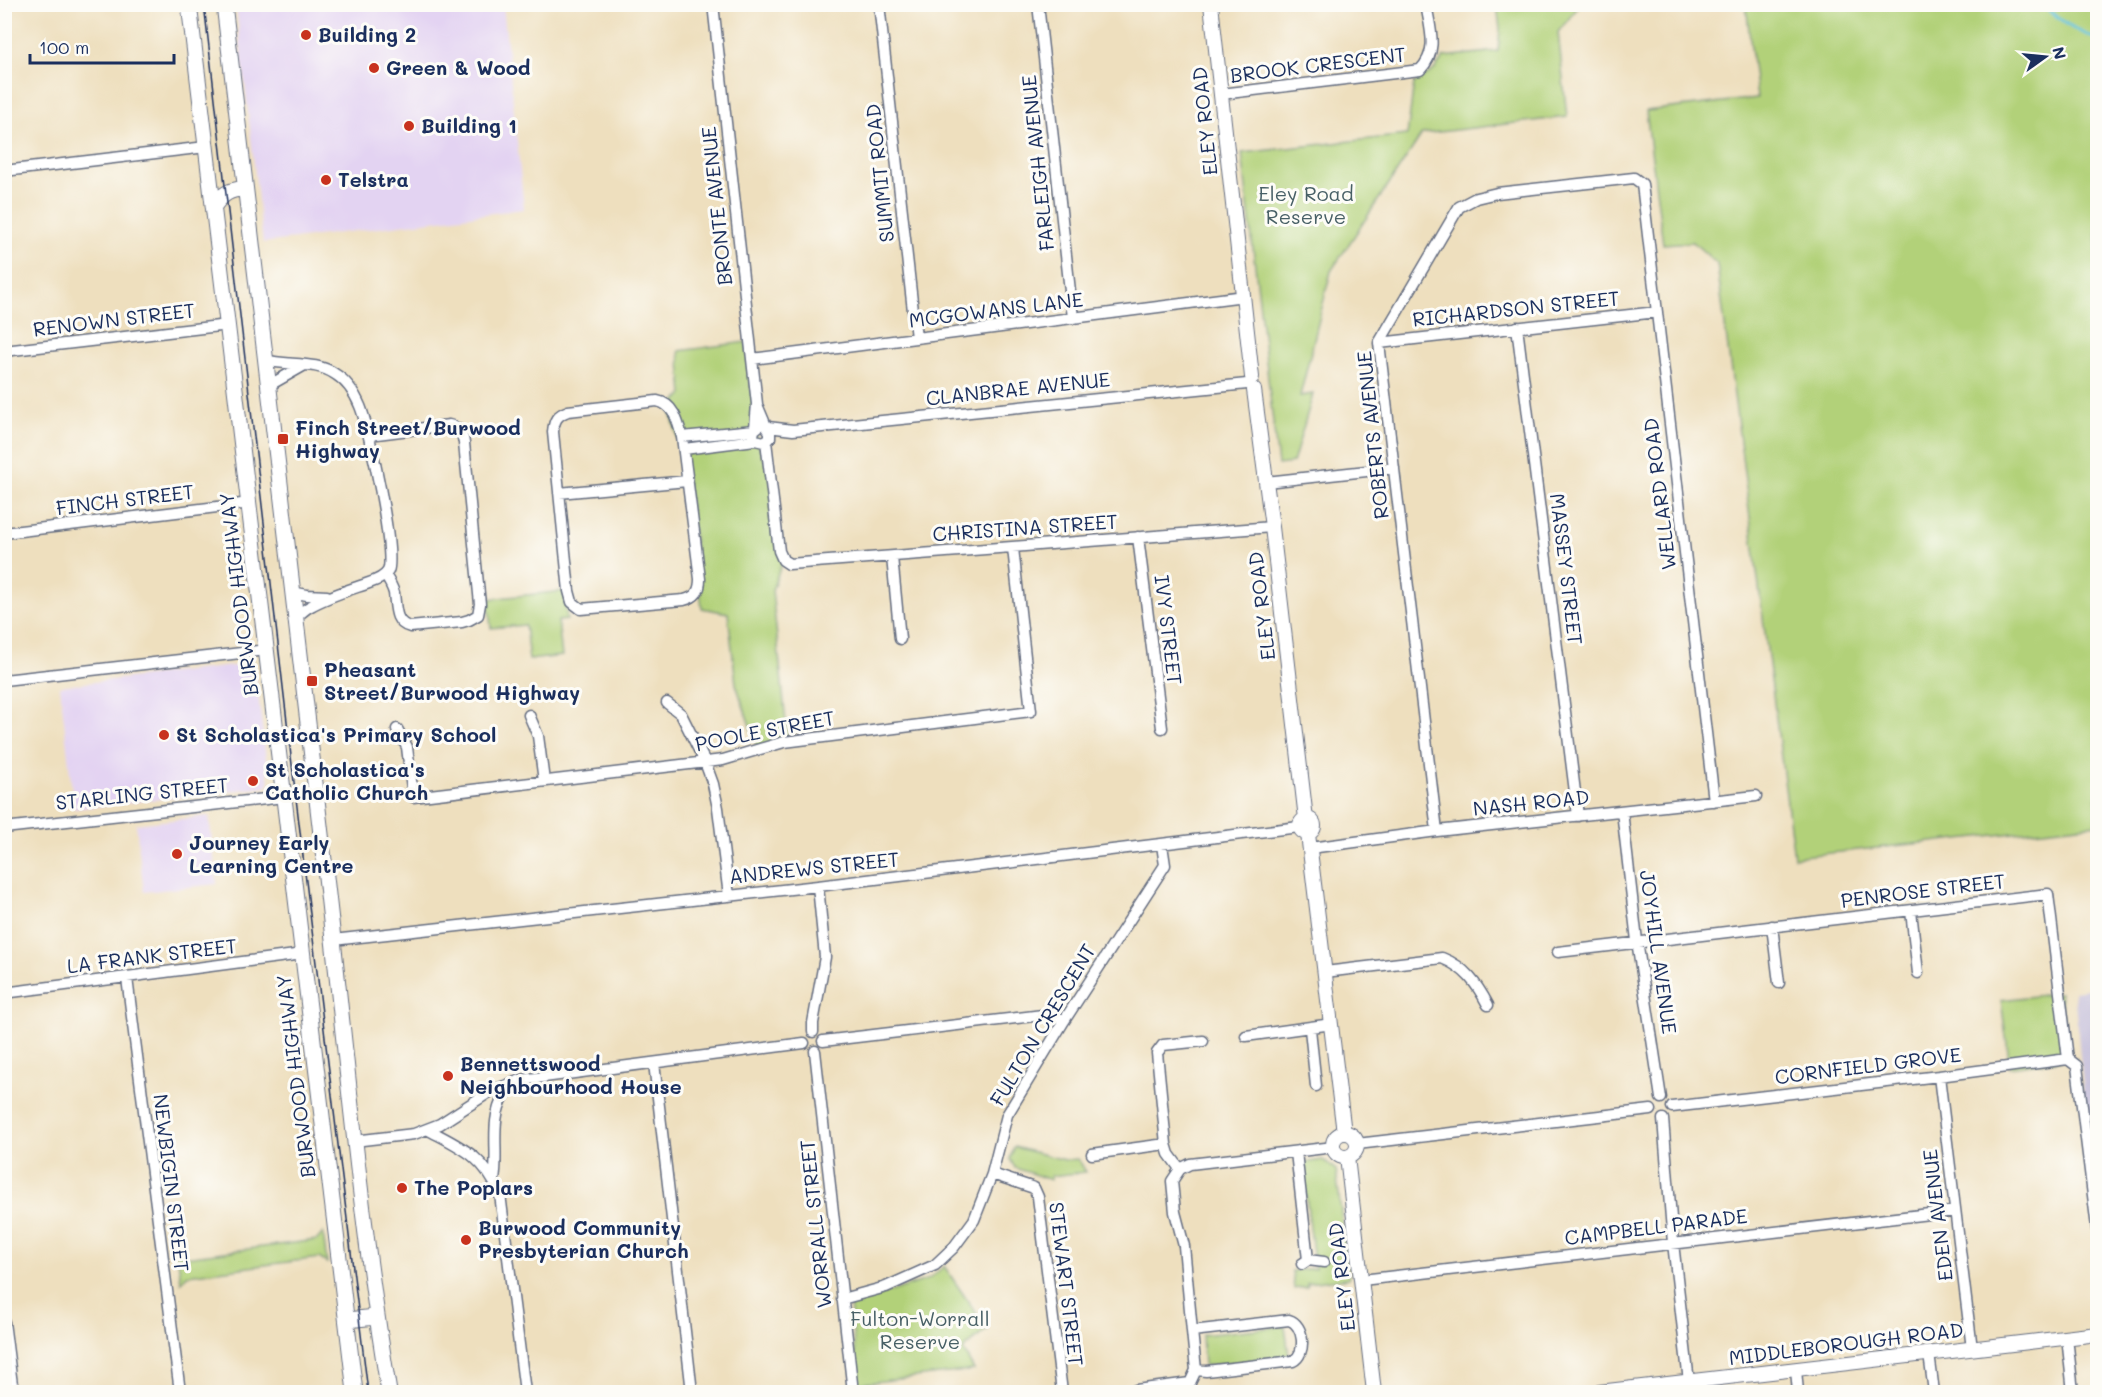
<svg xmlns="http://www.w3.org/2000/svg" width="2102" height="1397" viewBox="0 0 2102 1397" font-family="Mali,sans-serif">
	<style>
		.built { fill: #e3d3f2 }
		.industrial { fill: #c6c0da }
		.green { fill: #b2d179; stroke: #66806c; stroke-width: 1.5 }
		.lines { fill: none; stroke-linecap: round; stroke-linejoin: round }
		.stream { stroke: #5fc3de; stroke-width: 3 }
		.minor-casing { stroke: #656d80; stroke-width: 13 }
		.major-casing { stroke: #656d80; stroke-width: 16 }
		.highway-casing { stroke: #656d80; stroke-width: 17 }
		.minor { stroke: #fff; stroke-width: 10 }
		.major { stroke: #fff; stroke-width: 14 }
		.highway { stroke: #fff; stroke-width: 15 }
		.tram { stroke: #1b2f5e; stroke-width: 1.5 }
		.poi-dot { fill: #c8321e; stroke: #fdfcf7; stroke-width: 2 }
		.labels { text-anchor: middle; stroke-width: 6; stroke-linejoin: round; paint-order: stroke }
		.poi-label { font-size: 20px; font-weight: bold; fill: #1b2f5e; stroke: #fdfcf7; text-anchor: start }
		.street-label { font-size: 20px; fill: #1b2f5e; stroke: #fdfcf7 }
		.park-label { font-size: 20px; fill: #486066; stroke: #fdfcf7 }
	</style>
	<rect width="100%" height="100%" fill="#fdfcf7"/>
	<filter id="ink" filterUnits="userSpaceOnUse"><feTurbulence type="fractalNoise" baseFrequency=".0167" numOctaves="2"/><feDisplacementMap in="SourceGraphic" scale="12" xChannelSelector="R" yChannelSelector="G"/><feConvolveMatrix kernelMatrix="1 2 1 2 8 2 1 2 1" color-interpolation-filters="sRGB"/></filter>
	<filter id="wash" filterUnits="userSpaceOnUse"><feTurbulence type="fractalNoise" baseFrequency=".008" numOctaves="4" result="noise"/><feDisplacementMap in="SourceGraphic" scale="24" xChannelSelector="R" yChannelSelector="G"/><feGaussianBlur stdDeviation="1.35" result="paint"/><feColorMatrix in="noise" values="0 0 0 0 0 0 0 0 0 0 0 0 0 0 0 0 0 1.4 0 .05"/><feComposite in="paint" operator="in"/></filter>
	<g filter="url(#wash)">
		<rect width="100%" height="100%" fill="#eedfbe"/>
		<path class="built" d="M236 5H503L524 209 263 243Z
			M250 664 255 668 269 784 266 787 74 809 60 686Z
			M209 816 217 884 144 892 136 824Z"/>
		<path class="industrial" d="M2097 988V1236L2074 991Z"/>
		<path class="green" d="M1497 5H1580L1558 32 1567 117 1422 134 1331 271 1300 396 1313 394 1293 463 1278 465 1242 153 1407 135 1414 83 1433 71 1444 57 1498 51 1500 29Z
			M1746 5H2097V824L1794 857 1717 264 1693 242 1663 244 1646 111 1757 98Z
			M746 342 757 441 770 474 783 560 772 590 788 741 758 750 736 684 728 613 702 608 687 481 670 407 683 394 679 351Z
			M564 591 567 620 558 621 562 656 529 660 525 625 491 628 488 599Z
			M2060 993 2068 1059 2010 1067 2001 1000Z
			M1014 1147 1065 1160 1078 1159 1086 1172 1051 1176V1180L1015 1168 1010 1159Z
			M1323 1160 1336 1170 1349 1278 1307 1283V1287L1294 1289 1292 1271 1315 1268 1302 1163Z
			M323 1233 327 1263 319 1258 187 1275 181 1282 177 1252 185 1257 317 1240Z
			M944 1266 987 1329 963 1350 974 1370 858 1384 850 1305 929 1279Z
			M1285 1326 1289 1356 1204 1366 1202 1335Z"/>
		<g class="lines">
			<path class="stream" d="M2040 4 2072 28 2098 40"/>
		</g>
	</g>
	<g filter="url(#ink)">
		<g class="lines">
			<g class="minor-casing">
				<path id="minor" d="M713 4 752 359 757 404 755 428
					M879 4 916 338
					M1038 4 1073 318
					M1221 94 1420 70C1439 51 1430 29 1426 4
					M4 171 206 147
					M1517 327 1578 816
					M1379 343 1657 312
					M4 351 228 325
					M752 359 1244 296
					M265 360C287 366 317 361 335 374 347 381 355 394 360 406 369 427 396 554 388 571 384 578 375 581 369 583 349 590 328 596 309 607 304 610 300 614 295 618
					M268 386 303 366
					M657 401C674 404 678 422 682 437L700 579C700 591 696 597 684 600L581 609 572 602 569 591 553 432C554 420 557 415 568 411Z
					M758 407 766 426 770 432V438L764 442 755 440 753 436 754 430 759 426
					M768 427 793 430 1247 384
					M369 435 449 425C459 427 463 434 464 443L480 604 478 615 469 620 462 622 410 627C394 623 396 607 394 593 392 586 389 581 385 575
					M682 437 754 430
					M766 441 779 551 783 560 789 564 1272 527
					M684 449 755 440
					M1266 482 1394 468
					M559 493 687 481
					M4 533 250 503
					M1138 537 1162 728
					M892 557 900 639
					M292 592 307 595 327 596
					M4 680 267 650
					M667 703 681 714 705 762 713 784 718 808 729 896
					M529 715 538 736 544 781
					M397 729 407 747 413 797 723 760 784 742 1031 711 1013 548
					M1622 811 1637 941 1661 1098
					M4 828 284 797
					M1437 831 1379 343 1459 207 1476 198 1497 193 1634 178 1642 184 1714 801
					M1310 848 1437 831 1756 796
					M1911 911 1918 973
					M1772 926 1779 983
					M333 940 818 886 1299 827
					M1558 952 2048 894 2068 1059
					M1325 972 1442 958C1465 967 1477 984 1488 1005
					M127 978 180 1392
					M4 993 303 954
					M1310 1029 1316 1086
					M813 1032V1023L825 957 818 886
					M1246 1036 1332 1024
					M823 1041 1051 1014 1064 1021
					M815 1051 853 1392
					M2068 1059 2077 1066 2098 1236
					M654 1063 692 1392
					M1939 1076 1972 1349
					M1672 1107 1939 1076 2068 1059
					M1663 1119 1673 1243 1689 1382
					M427 1129C462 1148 483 1155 500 1194L525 1392
					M354 1141 414 1134 440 1124 491 1091 521 1080 804 1043
					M1357 1144 1651 1110
					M1296 1152 1308 1260 1302 1264
					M1092 1154 1166 1144
					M1180 1169 1172 1181 1175 1212 1184 1246 1192 1331 1289 1320C1304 1324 1307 1354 1293 1361L1206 1371 1196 1370 1192 1331
					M1180 1169 1169 1154 1166 1144 1157 1053 1163 1045 1203 1041
					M1180 1169 1190 1164 1334 1147
					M992 1174 1034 1188 1038 1197 1062 1392
					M494 1180C499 1152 489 1121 504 1096 507 1091 514 1087 518 1083
					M1308 1260 1324 1262
					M1362 1280 1955 1211
					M842 1299 886 1287 935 1265 954 1247 974 1220 992 1174 1007 1115 1064 1021 1165 865 1162 845
					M4 1322 13 1392
					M2067 1337 2073 1392
					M1929 1354 1934 1392
					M1796 1370 1798 1392
					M1136 1390 1190 1383 1196 1370"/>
			</g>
			<g class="major-casing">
				<path id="major" d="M1211 4 1252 377
					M1254 390 1272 527 1306 819
					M1300 826a7 7 0 1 1 14 0a7 7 0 1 1-14 0Z
					M1308 834 1344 1133
					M1333 1145a12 12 0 1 1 24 0a12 12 0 1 1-24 0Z
					M1347 1157 1374 1392
					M1599 1392 2098 1334"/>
			</g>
			<g class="highway-casing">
				<path id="highway" d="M189 4 355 1392
					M224 4C256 295 291 586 326 877 346 1049 360 1221 389 1392
					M214 206C222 195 229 189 244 189
					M347 1320 376 1317"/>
			</g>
			<use href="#minor" class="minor"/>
			<use href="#major" class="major"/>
			<use href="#highway" class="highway"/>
			<path class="tram" d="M204 4 294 782 368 1392"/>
		</g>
	</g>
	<g class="poi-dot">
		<circle cx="306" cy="35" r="6"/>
		<circle cx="374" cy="68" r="6"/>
		<circle cx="409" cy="126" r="6"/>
		<circle cx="326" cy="180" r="6"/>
		<rect x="277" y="433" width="12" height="12" rx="3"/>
		<rect x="306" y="675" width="12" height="12" rx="3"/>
		<circle cx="164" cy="735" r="6"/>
		<circle cx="253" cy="781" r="6"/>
		<circle cx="177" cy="854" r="6"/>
		<circle cx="448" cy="1076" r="6"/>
		<circle cx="402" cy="1188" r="6"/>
		<circle cx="466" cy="1240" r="6"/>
	</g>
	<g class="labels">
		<g class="poi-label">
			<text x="318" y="42">Building 2</text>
			<text x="386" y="75">Green &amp; Wood</text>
			<text x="421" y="133">Building 1</text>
			<text x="338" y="187">Telstra</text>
			<text x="295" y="435">Finch Street/Burwood<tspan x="295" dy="23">Highway</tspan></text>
			<text x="324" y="677">Pheasant<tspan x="324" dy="23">Street/Burwood Highway</tspan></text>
			<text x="176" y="742">St Scholastica's Primary School</text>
			<text x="265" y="777">St Scholastica's<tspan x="265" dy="23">Catholic Church</tspan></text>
			<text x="189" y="850">Journey Early<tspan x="189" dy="23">Learning Centre</tspan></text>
			<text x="460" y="1071">Bennettswood<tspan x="460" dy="23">Neighbourhood House</tspan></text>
			<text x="414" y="1195">The Poplars</text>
			<text x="478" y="1235">Burwood Community<tspan x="478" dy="23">Presbyterian Church</tspan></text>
		</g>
		<g class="street-label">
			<text transform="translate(1318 65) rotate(-7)" y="7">BROOK CRESCENT</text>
			<text transform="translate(1205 121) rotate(-96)" y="7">ELEY ROAD</text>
			<text transform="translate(1038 163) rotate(-96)" y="7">FARLEIGH AVENUE</text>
			<text transform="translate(880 173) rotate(-96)" y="7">SUMMIT ROAD</text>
			<text transform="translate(717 206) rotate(-96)" y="7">BRONTE AVENUE</text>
			<text transform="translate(1516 309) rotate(-6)" y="7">RICHARDSON STREET</text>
			<text transform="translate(996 310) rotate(-7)" y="7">MCGOWANS LANE</text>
			<text transform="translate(114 320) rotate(-7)" y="7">RENOWN STREET</text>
			<text transform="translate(1018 389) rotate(-6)" y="7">CLANBRAE AVENUE</text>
			<text transform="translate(1373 435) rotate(-96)" y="7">ROBERTS AVENUE</text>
			<text transform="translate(1660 494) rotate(-97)" y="7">WELLARD ROAD</text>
			<text transform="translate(125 500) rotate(-7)" y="7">FINCH STREET</text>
			<text transform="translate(1025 528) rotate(-4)" y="7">CHRISTINA STREET</text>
			<text transform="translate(1566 569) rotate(83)" y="7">MASSEY STREET</text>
			<text transform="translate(239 594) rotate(-97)" y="7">BURWOOD HIGHWAY</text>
			<text transform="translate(1262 606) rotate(-97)" y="7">ELEY ROAD</text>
			<text transform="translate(1168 630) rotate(83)" y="7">IVY STREET</text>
			<text transform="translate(765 731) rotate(-11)" y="7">POOLE STREET</text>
			<text transform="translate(142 794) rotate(-6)" y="7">STARLING STREET</text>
			<text transform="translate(1531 803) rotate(-6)" y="7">NASH ROAD</text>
			<text transform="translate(814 868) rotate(-6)" y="7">ANDREWS STREET</text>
			<text transform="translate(1923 891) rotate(-7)" y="7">PENROSE STREET</text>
			<text transform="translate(1658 952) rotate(82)" y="7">JOYHILL AVENUE</text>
			<text transform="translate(152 956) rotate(-7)" y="7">LA FRANK STREET</text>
			<text transform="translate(1043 1025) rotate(-59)" y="7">FULTON CRESCENT</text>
			<text transform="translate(1868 1066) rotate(-7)" y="7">CORNFIELD GROVE</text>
			<text transform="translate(296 1076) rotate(-97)" y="7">BURWOOD HIGHWAY</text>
			<text transform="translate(171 1183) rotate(83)" y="7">NEWBIGIN STREET</text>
			<text transform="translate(1938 1215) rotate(-97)" y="7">EDEN AVENUE</text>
			<text transform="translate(816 1224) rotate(-96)" y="7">WORRALL STREET</text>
			<text transform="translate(1656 1227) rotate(-7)" y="7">CAMPBELL PARADE</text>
			<text transform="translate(1342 1277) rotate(-97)" y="7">ELEY ROAD</text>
			<text transform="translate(1066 1284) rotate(83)" y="7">STEWART STREET</text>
			<text transform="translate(1846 1344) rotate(-7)" y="7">MIDDLEBOROUGH ROAD</text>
		</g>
		<g class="park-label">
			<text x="1306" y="201">Eley Road<tspan x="1306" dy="23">Reserve</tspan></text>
			<text x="920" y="1326">Fulton-Worrall<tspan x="920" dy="23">Reserve</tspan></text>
		</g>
	</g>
	<rect width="2102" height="1397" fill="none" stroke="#fdfcf7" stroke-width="24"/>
	<g transform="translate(2045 57) rotate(75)" stroke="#fdfcf7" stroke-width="4.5" paint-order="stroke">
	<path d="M0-4.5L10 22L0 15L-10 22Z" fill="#1b2f5e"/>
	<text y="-9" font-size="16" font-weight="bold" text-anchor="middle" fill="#1b2f5e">N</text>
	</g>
	<path d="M30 54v9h144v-9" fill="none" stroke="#1b2f5e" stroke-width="3"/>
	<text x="39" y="54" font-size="18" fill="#1b2f5e" stroke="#fdfcf7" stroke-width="4.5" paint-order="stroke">100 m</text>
</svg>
